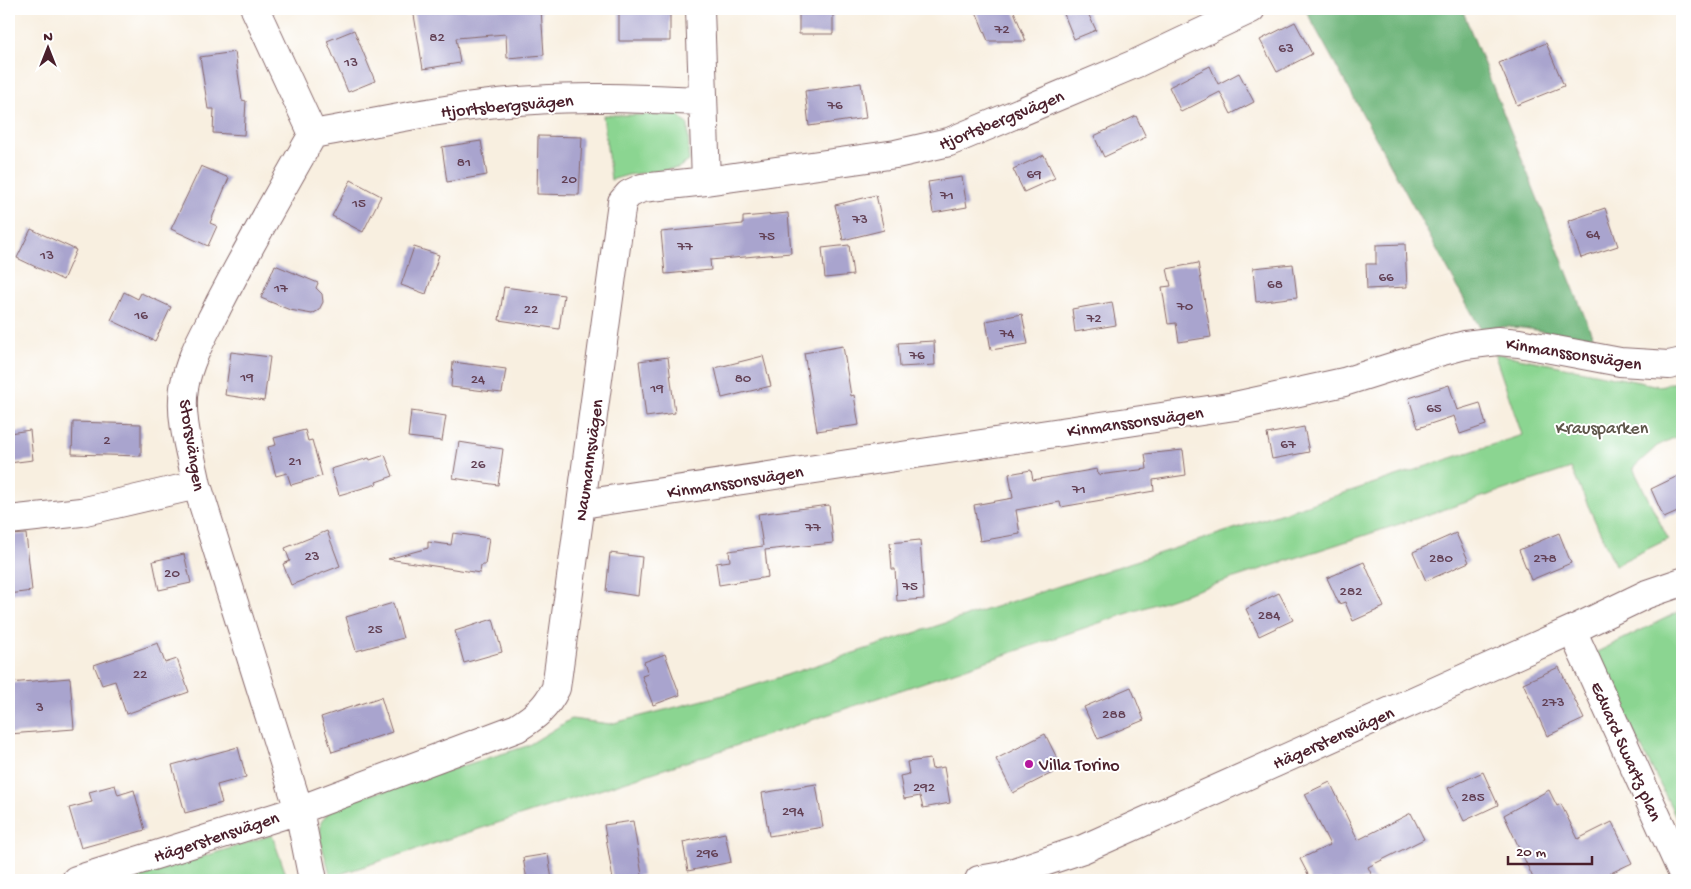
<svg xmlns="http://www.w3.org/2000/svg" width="1691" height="889" viewBox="0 0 1691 889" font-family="'Gochi Hand',sans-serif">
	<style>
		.green { fill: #8bd591; stroke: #6a7a5e }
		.forest { fill: #70b67b; stroke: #5d6a53 }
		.building { fill: #a9a4ce }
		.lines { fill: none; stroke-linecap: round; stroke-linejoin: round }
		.minor-casing { stroke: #87686a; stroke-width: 30 }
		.minor { stroke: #fff; stroke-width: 28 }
		.poi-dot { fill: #b5179e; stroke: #fff; stroke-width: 2 }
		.labels { text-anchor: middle; stroke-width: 4; stroke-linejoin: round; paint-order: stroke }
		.number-label { font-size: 15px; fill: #624054 }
		.street-label { font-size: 18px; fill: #4a1f2b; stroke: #fff }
		.park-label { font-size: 18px; fill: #5e564a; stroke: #fff }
		.poi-label { font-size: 18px; fill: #4a1f2b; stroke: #fff; text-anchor: start }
	</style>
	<rect width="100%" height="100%" fill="#fff"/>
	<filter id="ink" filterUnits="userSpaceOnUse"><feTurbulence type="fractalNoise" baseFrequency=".02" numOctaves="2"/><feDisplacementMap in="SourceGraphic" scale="10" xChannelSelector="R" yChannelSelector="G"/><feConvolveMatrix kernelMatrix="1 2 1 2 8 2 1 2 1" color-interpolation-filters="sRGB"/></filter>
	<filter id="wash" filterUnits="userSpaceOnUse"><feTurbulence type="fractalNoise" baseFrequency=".0096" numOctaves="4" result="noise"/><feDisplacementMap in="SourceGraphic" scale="20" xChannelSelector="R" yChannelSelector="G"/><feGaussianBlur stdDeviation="1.12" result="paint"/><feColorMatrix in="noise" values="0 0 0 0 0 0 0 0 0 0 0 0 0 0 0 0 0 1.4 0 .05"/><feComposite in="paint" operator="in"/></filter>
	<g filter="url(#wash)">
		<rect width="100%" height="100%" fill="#f8efe0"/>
		<path class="green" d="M603 115H678L688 125 689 161 678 168 628 175 611 180Z
			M1494 353 1659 386 1682 381V434L1657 446 1633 468 1668 539 1615 565 1571 468 1176 597 735 746 331 877 320 839 321 822 334 806 527 746 571 719 610 724 731 693 1522 435Z
			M1682 610V829L1595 653Z
			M272 835 288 880H129Z"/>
		<path class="forest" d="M1305 9H1462L1596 345C1558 334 1520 323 1480 328Z"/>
		<g id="blocks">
			<path class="building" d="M413 9H541L544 55 507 58 506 34 456 38 460 63 423 69Z
				M619 9H670V41H619Z
				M799 9H833V34H799Z
				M975 9H1013L1026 41H988Z
				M1062 9H1086L1096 30 1074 39Z
				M1295 22 1312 54 1277 72 1260 40Z
				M354 30 375 81 348 92 327 41Z
				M1546 43 1564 86 1517 105 1499 63Z
				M235 52 242 100 246 101 244 135 213 133 214 109H208L200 57Z
				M1210 66 1218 84 1239 73 1254 102 1231 114 1220 92 1181 112 1169 87Z
				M861 83 866 118 809 126 805 91Z
				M1136 116 1146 137 1104 157 1094 136Z
				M538 136 582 137 579 195 537 194Z
				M481 141 487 175 447 182 442 147Z
				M1044 155 1055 178 1024 192 1013 169Z
				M201 166 229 178 210 223 217 226 208 246 171 229Z
				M962 177 967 207 933 213 928 182Z
				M351 180 381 196 363 232 332 216Z
				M876 195 884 230 843 240 835 205Z
				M1605 208 1618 246 1581 258 1568 221Z
				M788 213 791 253 710 260 711 270 665 274 661 232 743 224V217Z
				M31 229 76 250 63 280 17 258Z
				M1405 244 1407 287 1367 289 1366 264H1376V245Z
				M849 245 853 275 825 278 822 248Z
				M414 247 439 255 426 294 401 285Z
				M1198 263 1211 337 1179 342 1176 323 1168 324 1162 287 1171 286 1167 269Z
				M1293 264 1297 297 1256 302 1253 268Z
				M275 265 318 283 316 288 322 294 323 302 319 310 312 314 290 310 261 298Z
				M504 287 564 295 559 329 499 320Z
				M124 292 138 299 141 293 171 307 155 341 111 320Z
				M1112 302 1116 325 1075 332 1072 309Z
				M1022 314 1028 344 991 350 986 321Z
				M934 341 935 365 900 367 898 343Z
				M843 346 851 396 854 395 859 425 817 431 804 353Z
				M231 352 270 357 264 401 225 395Z
				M763 356 771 386 722 398 715 368Z
				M668 357 675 413 646 417 639 361Z
				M453 362 506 369 502 393 451 387Z
				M1449 385 1457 410 1480 403 1486 425 1460 434 1454 416 1418 428 1409 398Z
				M411 411 446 416 442 441 408 437Z
				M73 422 141 424V456L72 454Z
				M1304 427 1309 452 1272 459 1267 434Z
				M30 430 33 460 9 463V433Z
				M305 430 308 441 312 440 322 476 291 485 287 473 276 476 268 447 276 445 274 438Z
				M459 442 503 449 498 485 453 478Z
				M1183 450 1186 475 1153 480 1154 491 1061 507 1060 502 1016 510 1020 534 980 541 974 505 1013 498 1009 474 1031 470 1033 480 1097 469 1098 475 1147 469 1145 454Z
				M385 455 393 476 376 482 377 484 339 495 331 469 369 458 370 460Z
				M1682 474V510L1664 518 1651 489Z
				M829 505 833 543 765 550 768 577 719 585 716 563 730 561 729 551 763 546 758 514Z
				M327 531 340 566 291 585 283 564 290 561 285 548Z
				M453 533 489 538 485 565H481L480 573 388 559 428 548V542L451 545Z
				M1456 533 1469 562 1426 581 1413 552Z
				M1559 533 1571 563 1531 580 1519 550Z
				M26 534 32 591 9 594V535Z
				M920 540 924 599 897 601 895 569H892L890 543Z
				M610 553 642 557 638 596 606 591Z
				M184 554 191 583 159 590 153 561Z
				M1364 562 1384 607 1353 621 1345 602 1339 604 1327 578Z
				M1279 593 1293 620 1259 636 1246 609Z
				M393 603 403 638 356 651 346 617Z
				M493 619 502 652 464 663 455 631Z
				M158 643 165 663 177 659 189 692 126 714 115 681 102 685 94 665Z
				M665 654 680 695 653 705 642 676 648 674 644 662Z
				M1559 667 1584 719 1547 736 1523 683Z
				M70 678 74 729 9 734V683Z
				M1131 687 1144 720 1098 739 1084 707Z
				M381 697 392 732 332 752 321 717Z
				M1045 734 1062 768 1013 793 996 759Z
				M238 747 246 777 217 785 222 803 185 813 172 765Z
				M930 759 932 769 944 767 950 803 923 808 920 796 904 799 900 776 909 774 907 762Z
				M1483 772 1498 805 1464 821 1448 788Z
				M1330 782 1358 840 1411 813 1424 839 1368 867 1374 880H1311L1300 859 1330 845 1305 794Z
				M816 784 823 827 769 836 762 793Z
				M115 785 118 795 134 790 145 830 81 848 69 808 92 802 89 792Z
				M1549 790 1557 806 1561 804 1578 839 1612 822 1632 863 1596 880H1534L1504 815Z
				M633 821 642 875 613 880 604 825Z
				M725 833 731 862 688 871 683 842Z
				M548 854 552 880H527L523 858Z"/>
		</g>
	</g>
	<g filter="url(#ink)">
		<use href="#blocks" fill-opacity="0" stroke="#87686a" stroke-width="1"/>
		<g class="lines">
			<g class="minor-casing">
				<path id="minor" d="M255 9 313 134C281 190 249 246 219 304 206 331 189 358 184 388 179 419 191 454 197 485L299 810 313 880
					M313 134C386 121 460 104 535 100 591 96 647 99 703 101
					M706 181 896 154 949 142 1137 63 1251 9
					M582 504 1235 406 1344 382 1439 352 1465 345 1498 341 1519 343 1620 362 1669 365 1682 362
					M9 520 81 512 197 485
					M1572 630 1682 872
					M76 880 299 810 517 728C536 716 546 708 556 688L622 202 629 194 642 188 706 181 700 9
					M979 880 1002 876 1083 849 1572 630 1647 594 1682 582"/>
			</g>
			<use href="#minor" class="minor"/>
		</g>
	</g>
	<circle class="poi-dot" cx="1029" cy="764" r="5"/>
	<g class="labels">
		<g class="number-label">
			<text x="1002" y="33">72</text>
			<text x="437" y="41">82</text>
			<text x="1286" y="52">63</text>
			<text x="351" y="66">13</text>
			<text x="835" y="109">76</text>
			<text x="464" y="166">81</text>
			<text x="1034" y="178">69</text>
			<text x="569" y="183">20</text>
			<text x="947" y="199">71</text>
			<text x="359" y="207">15</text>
			<text x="860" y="223">73</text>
			<text x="1593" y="238">64</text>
			<text x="767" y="240">75</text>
			<text x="685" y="250">77</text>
			<text x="47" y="259">13</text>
			<text x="1386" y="281">66</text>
			<text x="1275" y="288">68</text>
			<text x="281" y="292">17</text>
			<text x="1185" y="310">70</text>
			<text x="531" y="313">22</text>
			<text x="141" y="319">16</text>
			<text x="1094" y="322">72</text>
			<text x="1007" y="337">74</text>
			<text x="917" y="359">76</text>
			<text x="247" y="381">19</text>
			<text x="743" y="382">80</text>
			<text x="478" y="383">24</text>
			<text x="657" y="392">19</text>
			<text x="1434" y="412">65</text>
			<text x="107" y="444">2</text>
			<text x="1288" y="448">67</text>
			<text x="295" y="465">21</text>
			<text x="478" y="468">26</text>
			<text x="1079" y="493">71</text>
			<text x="813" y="531">77</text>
			<text x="312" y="560">23</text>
			<text x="1441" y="562">280</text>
			<text x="1545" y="562">278</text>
			<text x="172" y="577">20</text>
			<text x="910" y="590">75</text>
			<text x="1351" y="595">282</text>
			<text x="1269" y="619">284</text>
			<text x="375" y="633">25</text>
			<text x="140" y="678">22</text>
			<text x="1553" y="706">273</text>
			<text x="40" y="711">3</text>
			<text x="1114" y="718">288</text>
			<text x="924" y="791">292</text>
			<text x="1473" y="801">285</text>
			<text x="793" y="815">294</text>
			<text x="707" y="857">296</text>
		</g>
		<g class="street-label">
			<text transform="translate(507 105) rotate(-5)" y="6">Hjortsbergsvägen</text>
			<text transform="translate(1001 119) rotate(-22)" y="6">Hjortsbergsvägen</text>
			<text transform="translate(1574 353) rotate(9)" y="6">Kinmanssonsvägen</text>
			<text transform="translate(1135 421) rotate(-8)" y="6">Kinmanssonsvägen</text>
			<text transform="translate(193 445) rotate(81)" y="6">Storsvängen</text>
			<text transform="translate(588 460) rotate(-82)" y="6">Naumannsvägen</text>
			<text transform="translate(735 481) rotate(-9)" y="6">Kinmanssonsvägen</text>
			<text transform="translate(1333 737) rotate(-24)" y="6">Hägerstensvägen</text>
			<text transform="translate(1627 751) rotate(66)" y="6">Edvard Swartz plan</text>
			<text transform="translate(216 836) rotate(-18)" y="6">Hägerstensvägen</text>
		</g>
		<g class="park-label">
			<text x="1602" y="433">Krausparken</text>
		</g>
		<g class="poi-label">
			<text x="1039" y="770">Villa Torino</text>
		</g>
	</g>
	<rect width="1691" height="889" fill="none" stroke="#fff" stroke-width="30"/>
	<g transform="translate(48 48)" stroke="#ffffff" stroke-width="4" paint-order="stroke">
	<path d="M0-4L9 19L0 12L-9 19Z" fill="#4a1f2b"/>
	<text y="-8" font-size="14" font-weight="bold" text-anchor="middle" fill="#4a1f2b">N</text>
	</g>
	<path d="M1508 856v8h84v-8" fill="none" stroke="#4a1f2b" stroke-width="2.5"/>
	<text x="1516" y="856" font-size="15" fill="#4a1f2b" stroke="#ffffff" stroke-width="4" paint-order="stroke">20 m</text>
</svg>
